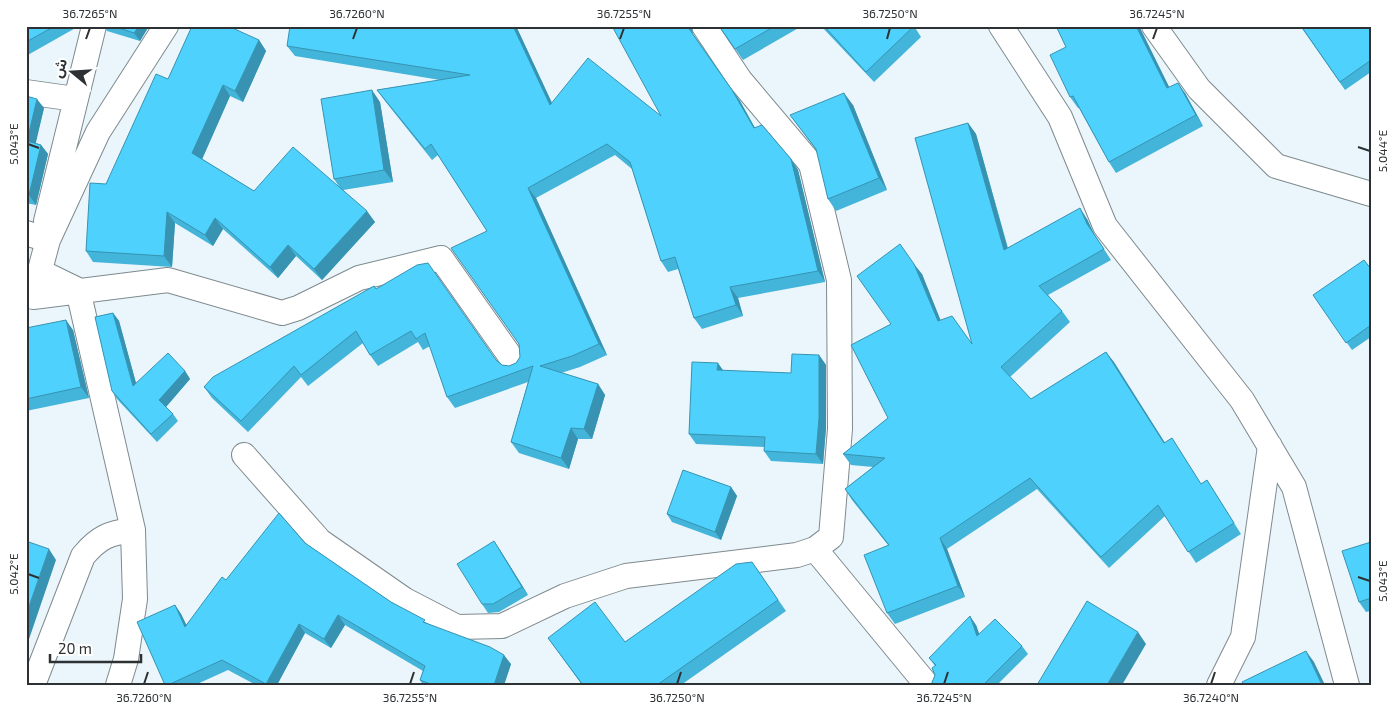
<svg xmlns="http://www.w3.org/2000/svg" width="1397" height="711" viewBox="0 0 1397 711" font-family="'Exo 2','Noto Sans Arabic',sans-serif">
	<style>
		.lines { fill: none; stroke-linecap: round; stroke-linejoin: round }
		.minor-casing { stroke: #7f8a8e; stroke-width: 26 }
		.minor { stroke: #fff; stroke-width: 24 }
		.wall { fill: #43b5da }
		.shaded-wall { fill: #3793b1 }
		.building { fill: #4ed2fd; stroke: #3793b1 }
		.ticks { fill: none; stroke: #2d3133; stroke-width: 2 }
		.neatline { fill: none; stroke: #2d3133; stroke-width: 2 }
		.ticks-label { font-size: 12px; text-anchor: middle; fill: #2d3133 }
	</style>
	<rect width="100%" height="100%" fill="#eaf6fb"/>
	<g class="lines">
		<g class="minor-casing">
			<path id="minor" d="M704 26 740 80 811 164 839 280 840 429 831 537 815 549
				M1001 26 1060 117 1105 226 1242 400 1294 487 1347 685
				M1154 26 1199 89 1276 166 1371 194
				M26 92 75 99
				M46 221 94 26
				M26 233 48 240
				M39 271 78 290 133 530 135 599 126 659 118 685
				M36 285 48 240 98 132 166 26
				M33 297 168 280 282 313 298 308 359 278 441 258 515 363
				M244 455 320 541 405 600 457 627 502 626 565 596 626 576 797 555 815 549 927 685
				M33 685 83 556C99 537 109 533 133 530
				M1219 685 1243 637 1270 446"/>
		</g>
		<use href="#minor" class="minor"/>
	</g>
	<path class="wall" d="M26 26H79L26 56Z
		M104 26H149L140 41 107 31Z
		M516 26 552 103 661 116 693 34 740 101 755 128 791 159 798 170 825 282 738 298 743 316 702 329 694 318 678 269 668 272 661 261 632 169 615 155 536 198 607 355 580 367 561 373 598 384 605 395 592 439H578L569 469 519 453 511 442 528 382 455 408 447 397 430 346 423 350 418 342 378 366 370 355 363 343 308 386 301 377 248 432 212 398 204 387 374 286 376 289 496 360 502 365 509 366 516 363 520 357 519 344 487 231 438 155 432 160 385 101 377 90 440 80 295 56 287 46Z
		M719 26H802L743 60Z
		M821 26H914L921 37 874 82Z
		M1056 26H1139L1169 87 1185 93 1203 126 1116 173 1109 162 1079 108H1078L1070 97 1066 47Z
		M1371 26V72L1345 90 1301 27Z
		M259 40 266 51 243 102 230 96 202 159 254 191 340 188 334 179 380 102 393 182 343 190 375 222 322 280 296 256 278 278 223 229 213 246 175 223 172 267 93 262 86 251 106 184 168 79Z
		M26 96 44 108 35 143 41 145 48 154 36 205 26 203Z
		M853 105 887 190 836 211 828 199 817 151 790 115Z
		M968 123 976 134 1008 248 1087 219 1094 234 1111 260 1048 295 1062 311 1070 322 1010 377 1031 399 1106 352 1165 443 1172 438 1201 484 1207 480 1241 534 1196 563 1165 516 1109 568 1037 489 947 549 965 597 895 624 887 613 888 545 852 500 845 489 873 467 851 465 843 454 888 418 891 324 922 274 940 320 972 344Z
		M1371 269V337L1352 350 1313 295Z
		M113 313 119 321 136 383 185 371 190 379 166 407 173 414 178 421 157 442 117 399 112 391Z
		M26 328 73 330 89 398 26 411Z
		M819 355 826 365V428L823 464 771 461 764 451 765 447 696 444 689 434 723 371 791 373Z
		M731 487 737 496 721 540 672 522 667 514Z
		M1371 542V611L1366 612 1359 602Z
		M305 543 391 602 427 623 511 664 504 685H423L420 680 423 671 345 625 331 648 305 633 277 685H256L228 670 195 685H165L175 605 181 614 186 625 226 580Z
		M500 550 528 595 499 612 488 613 482 604Z
		M752 562 786 611 681 685H582L548 638 625 642Z
		M976 625 979 634 1022 646 1028 654 997 685H931L935 675V666L929 658Z"/>
	<path class="shaded-wall" d="M139 26H149L140 41 134 33Z
		M513 26H516L558 116 550 105Z
		M687 26H692L693 34Z
		M1136 26H1139L1175 99 1167 88Z
		M259 40 266 51 243 102 235 91Z
		M1178 83 1185 93 1203 126 1196 115Z
		M223 85 230 96 200 164 192 153Z
		M372 90 380 102 393 182 384 170Z
		M732 90 740 101 761 139 754 128Z
		M844 93 853 105 887 190 879 178Z
		M37 99 44 108 34 151 27 141Z
		M968 123 976 134 1011 261 1004 250Z
		M41 145 48 154 36 205 29 195Z
		M791 159 798 170 825 282 818 271Z
		M528 188 536 198 607 355 599 344Z
		M1080 208 1087 219 1094 234 1111 260 1087 224Z
		M367 211 375 222 322 280 314 269Z
		M167 212 175 223 172 267 164 256Z
		M215 218 223 229 213 246 205 235Z
		M288 245 296 256 278 278 270 267Z
		M914 264 922 274 945 331 938 321Z
		M730 287 738 298 743 316 736 305Z
		M113 313 119 321 139 394 133 386Z
		M66 320 73 330 89 398 81 387Z
		M1106 352 1114 362 1172 454 1164 443Z
		M819 355 826 365V428L823 464 816 454Z
		M718 363 725 373 717 370Z
		M185 371 190 379 165 408 159 400Z
		M598 384 605 395 592 439 584 429Z
		M571 428 578 439 569 469 561 458Z
		M731 487 737 496 721 540 715 532Z
		M940 538 947 549 965 597 958 586Z
		M494 541 500 550 528 595 522 587Z
		M49 549 56 560 26 648V615Z
		M175 605 181 614 192 636 185 627Z
		M338 615 345 625 331 648 324 639Z
		M970 616 976 625 983 644 977 636Z
		M299 624 305 633 277 685H266Z
		M1138 632 1146 644 1122 685H1107Z
		M1306 651 1314 662 1325 685H1322Z
		M504 655 511 664 504 685H494Z"/>
	<path class="building" d="M26 26H55L26 42Z
		M113 26H139L134 33Z
		M192 26H228L259 40 235 91 223 85 192 153 254 191 293 147 367 211 314 269 288 245 270 267 215 218 205 235 167 212 164 256 86 251 90 183 106 184 156 74 168 79Z
		M290 26H513L550 105 588 58 661 116 612 26H687L732 90 754 128 762 125 791 159 818 271 730 287 736 305 694 318 675 257 661 261 630 162 607 144 528 188 599 344 572 356 540 366 598 384 584 429 571 428 561 458 511 442 533 366 447 397 425 333 416 339 411 331 370 355 356 331 301 375 294 366 241 421 204 387 213 377 374 286 376 289 417 265 428 263 496 360 502 365 509 366 516 363 520 357 519 344 451 248 487 231 431 144 425 149 377 90 470 75 287 46Z
		M719 26H775L735 49Z
		M824 26H914L866 72Z
		M1056 26H1136L1167 88 1178 83 1196 115 1109 162 1073 96 1070 97 1050 55 1066 47Z
		M1301 26H1371V60L1340 82Z
		M372 90 384 170 334 179 321 99Z
		M844 93 879 178 828 199 816 149 790 115Z
		M26 96 37 99 27 141 41 145 29 195H26Z
		M968 123 1004 250 1080 208 1087 224 1104 249 1039 286 1062 311 1001 367 1031 399 1106 352 1164 443 1172 438 1201 484 1207 480 1234 523 1188 552 1158 505 1101 557 1030 478 940 538 958 586 887 613 864 555 889 545 845 489 885 458 843 454 888 418 851 345 891 324 857 276 900 244 914 264 938 321 952 316 972 344 915 138Z
		M1364 260 1371 269V325L1346 343 1313 295Z
		M113 313 133 386 168 353 185 371 159 400 173 414 151 434 112 391 95 317Z
		M66 320 81 387 26 399V328Z
		M792 354 819 355V418L816 454 764 451 765 437 689 434 692 362 718 363 717 370 791 373Z
		M683 470 731 487 715 532 667 514Z
		M279 513 305 543 391 602 425 620 423 622 490 647 504 655 494 685H433L420 680 425 666 338 615 324 639 299 624 266 684 222 660 168 685H165L137 622 175 605 185 627 222 577 226 580Z
		M26 541 49 549 26 615Z
		M494 541 522 587 493 604H482L457 564Z
		M1371 542V598L1359 602 1342 551Z
		M752 562 778 600 657 685H583L548 638 595 602 625 642 736 564Z
		M1087 601 1138 632 1107 685H1037Z
		M970 616 977 636 995 619 1022 646 983 685H931L935 675 932 668 936 665 929 658Z
		M1306 651 1322 685H1244L1242 682Z"/>
	<path class="ticks" d="M86 39 90 28M353 39 357 28M620 39 624 28M887 39 890 28M1153 39 1157 28M28 144 39 148M1358 147 1370 151M28 574 39 578M1358 577 1370 581M144 684 148 672M410 684 414 672M677 684 681 672M944 684 948 672M1211 684 1215 672"/>
	<rect width="1397" height="711" fill="none" stroke="#ffffff" stroke-width="55"/>
	<g transform="translate(72 72) rotate(288)" stroke="#ffffff" stroke-width="4" paint-order="stroke">
	<path d="M0-4L9 19L0 12L-9 19Z" fill="#2d3133"/>
	<text y="-8" font-size="14" font-weight="bold" text-anchor="middle" fill="#2d3133">ش</text>
	</g>
	<path d="M50 654v8h91v-8" fill="none" stroke="#2d3133" stroke-width="2.5"/>
	<text x="58" y="654" font-size="15" fill="#2d3133" stroke="#ffffff" stroke-width="4" paint-order="stroke">20 m</text>
	<rect x="28" y="28" width="1342" height="656" class="neatline"/>
	<g class="ticks-label">
		<text x="90" y="18">36.7265°N</text>
		<text x="357" y="18">36.7260°N</text>
		<text x="624" y="18">36.7255°N</text>
		<text x="890" y="18">36.7250°N</text>
		<text x="1157" y="18">36.7245°N</text>
		<text transform="translate(14 144) rotate(-90)" y="4">5.043°E</text>
		<text transform="translate(1383 151) rotate(-90)" y="4">5.044°E</text>
		<text transform="translate(14 574) rotate(-90)" y="4">5.042°E</text>
		<text transform="translate(1383 581) rotate(-90)" y="4">5.043°E</text>
		<text x="144" y="702">36.7260°N</text>
		<text x="410" y="702">36.7255°N</text>
		<text x="677" y="702">36.7250°N</text>
		<text x="944" y="702">36.7245°N</text>
		<text x="1211" y="702">36.7240°N</text>
	</g>
</svg>
